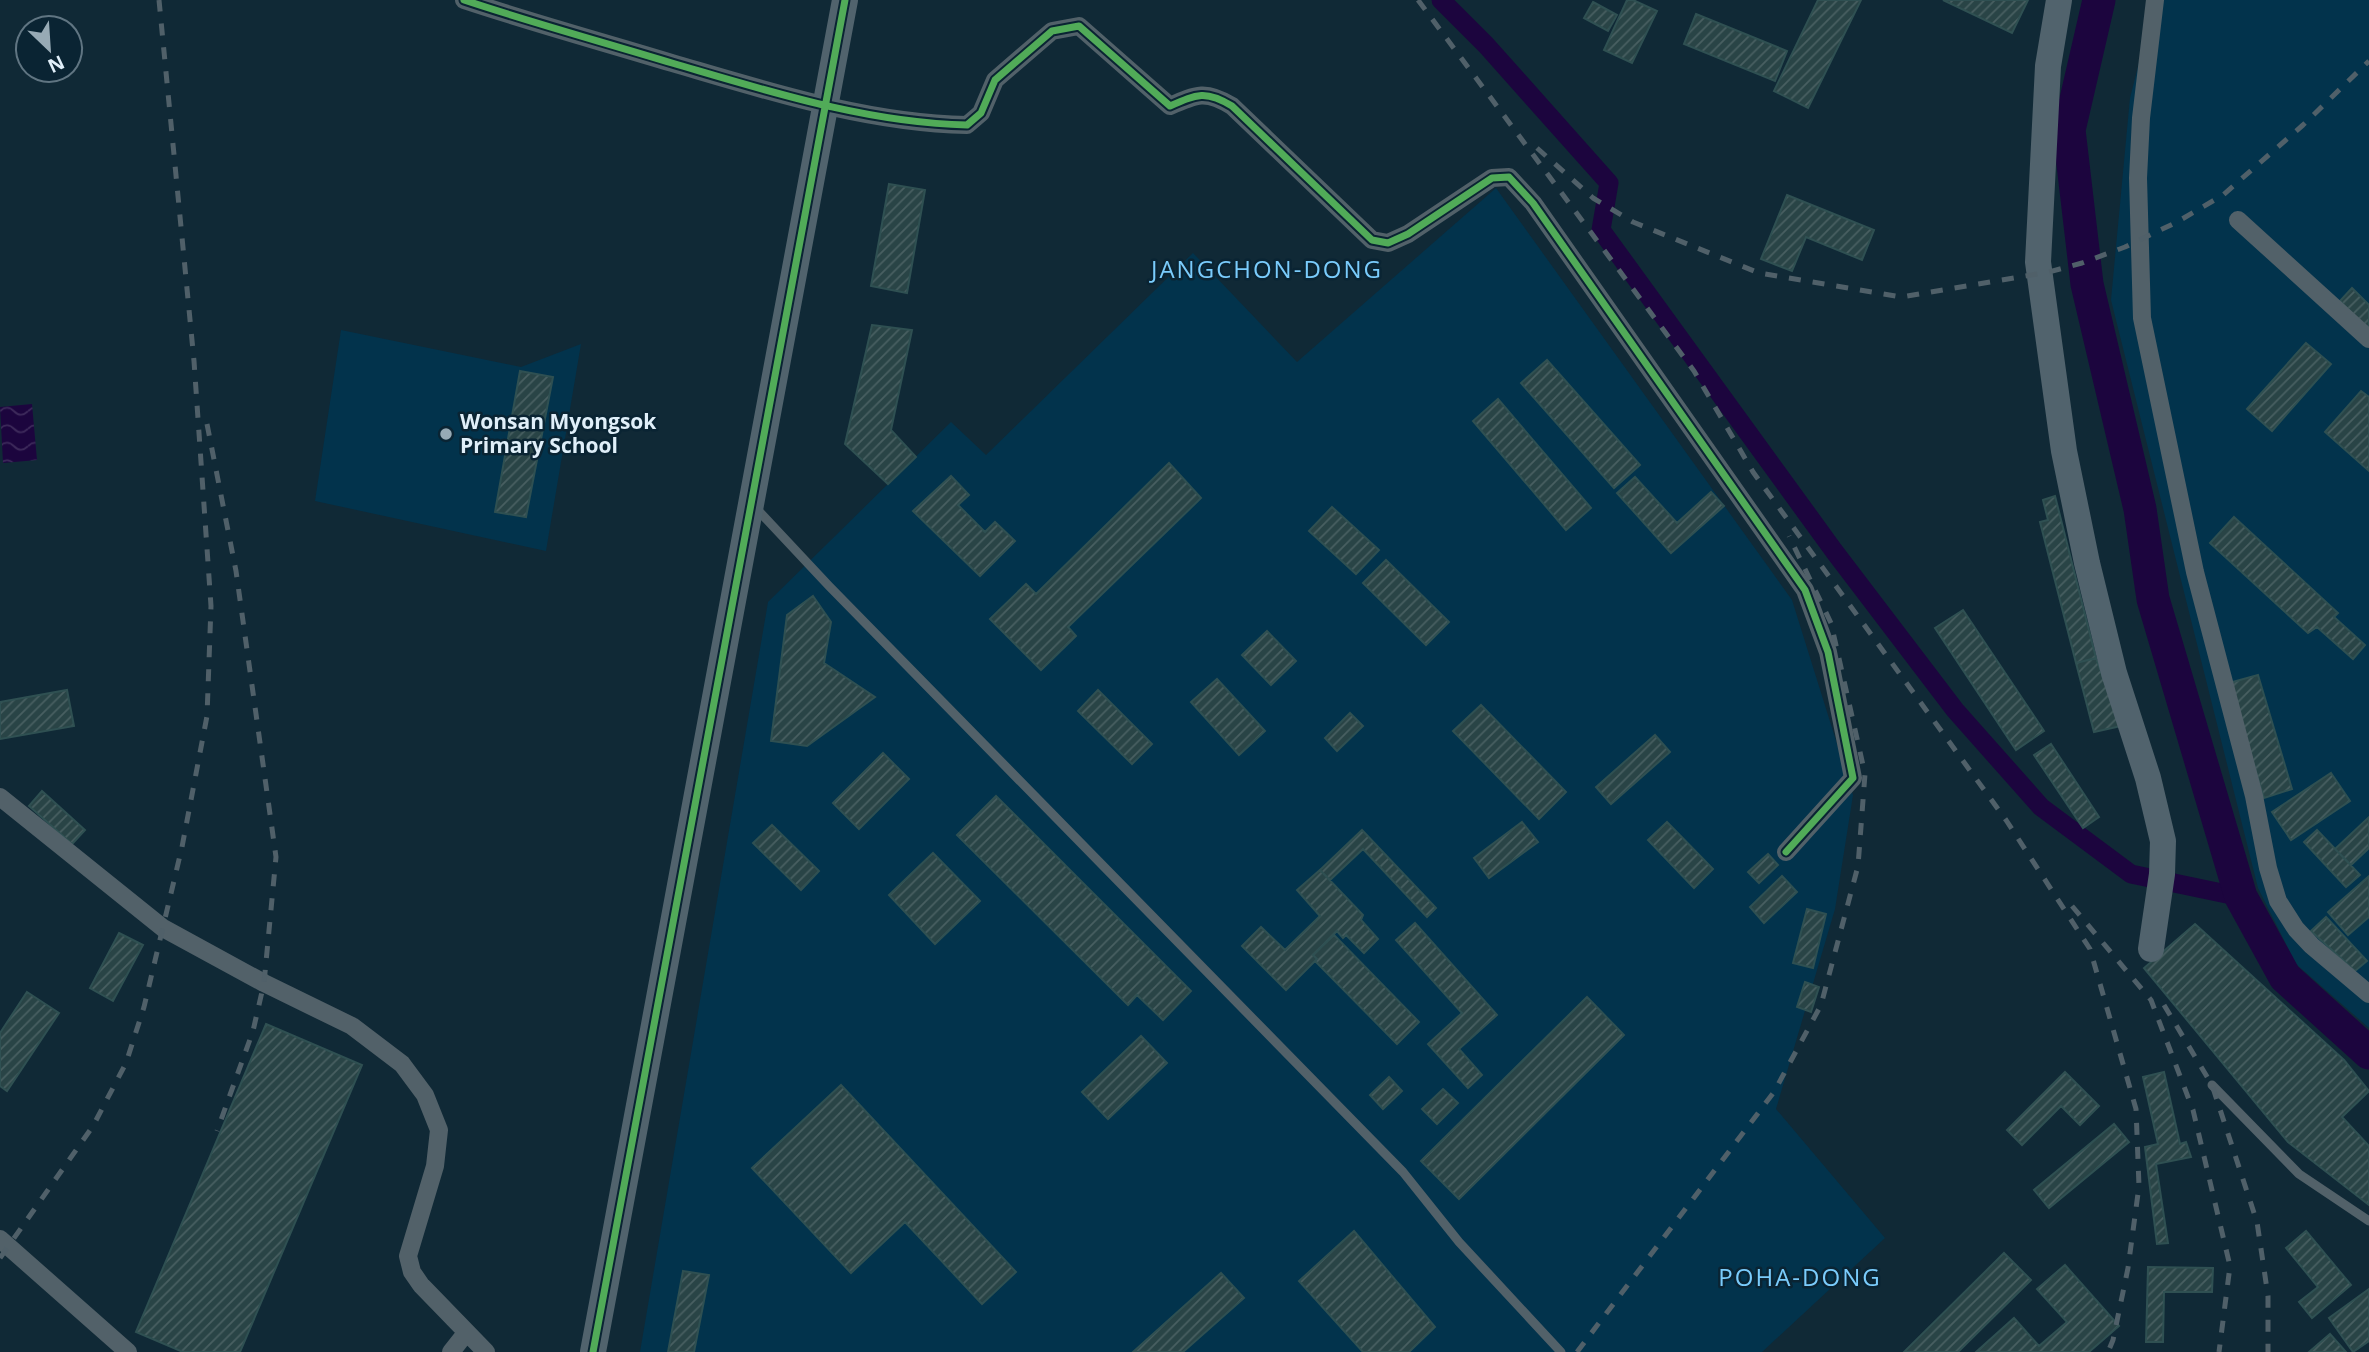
<svg xmlns="http://www.w3.org/2000/svg" width="2369" height="1352" viewBox="0 0 2369 1352" font-family="'Open Sans',sans-serif">
	<style>
		.built { fill: #02334c }
		.water { fill: url(#water-waves) }
		.lines { fill: none; stroke-linecap: round; stroke-linejoin: round }
		.canal { stroke: #1c053e; stroke-width: 19 }
		.river { stroke: #1c053e; stroke-width: 33 }
		.building { fill: url(#building-hatch); stroke: #2f5052; stroke-width: 2 }
		.lane { stroke: #526169; stroke-width: 9 }
		.street { stroke: #526169; stroke-width: 18 }
		.secondary { stroke: #51636d; stroke-width: 26 }
		.rail { stroke: #506069; stroke-width: 5; stroke-dasharray: 12 12; stroke-linecap: butt }
		.cycleway-casing { stroke: #0a2433; stroke-width: 11 }
		.cycleway { stroke: #51ab58; stroke-width: 7 }
		.poi-dot { fill: #97aab5; stroke: #0a2433; stroke-width: 2.5 }
		.labels { text-anchor: middle; stroke-width: 5; stroke-linejoin: round; paint-order: stroke }
		.poi-label { font-size: 21px; font-weight: bold; fill: #e0eff9; stroke: #0a2433; text-anchor: start }
		.quarter-label { font-size: 24px; letter-spacing: 2px; fill: #7accfc; stroke: #0a2433 }
	</style>
	<defs>
		<pattern id="water-waves" width="16" height="10" patternUnits="userSpaceOnUse" patternTransform="scale(1.75)"><rect width="16" height="10" fill="#1c053e"/><path d="M0 5q4-4 8 0t8 0" fill="none" stroke="#3d2a5b"/></pattern>
		<pattern id="building-hatch" width="6" height="6" patternUnits="userSpaceOnUse" patternTransform="scale(1.75)"><rect width="6" height="6" fill="#294446"/><path d="M-1 1l2-2M0 6l6-6M5 7l2-2" fill="none" stroke="#485f61"/></pattern>
	</defs>
	<rect width="100%" height="100%" fill="#102936"/>
	<path class="built" d="M2155 0H2369V1028L2296 964 2258 888 2111 300 2130 98Z
		M1496 188 1792 600 1853 795 1835 909 1776 1109 1885 1238 1762 1352H640L768 602 951 422 986 455 1193 253 1297 362Z
		M341 330 521 367 581 344 546 551 315 501Z"/>
	<path class="water" d="M32 404 37 460 3 463 0 407Z"/>
	<g class="lines">
		<path class="canal" d="M1441 0 1486 45 1609 183 1601 230 1834 551 1955 710 2041 807 2131 874 2241 897"/>
		<path class="river" d="M2099 0 2069 130 2087 284 2140 509 2153 599 2241 897 2285 977 2369 1053"/>
	</g>
	<path class="building" d="M1627 0H1633L1657 11 1632 63 1604 50Z
		M1818 0H1861L1808 108 1774 91Z
		M1943 0H2028L2012 33Z
		M1593 2 1617 15 1608 31 1584 18Z
		M1696 14 1787 51 1775 81 1684 44Z
		M889 184 925 190 907 293 871 286Z
		M1787 195 1874 230 1862 260 1806 237 1792 271 1761 259Z
		M2352 288 2369 305V330L2340 301Z
		M872 325 912 330 891 430 916 457 888 484 845 444Z
		M2306 343 2331 364 2272 431 2247 409Z
		M1547 360 1640 465 1614 488 1521 383Z
		M520 371 553 377 526 517 495 512Z
		M2361 391 2369 397V471L2325 432Z
		M1498 399 1591 508 1566 530 1473 421Z
		M1169 463 1201 498 1068 627 1076 636 1041 670 990 619 1026 584 1036 594Z
		M951 476 969 495 958 505 985 532 995 522 1015 541 980 576 913 511Z
		M1635 477 1677 523 1711 492 1724 506 1671 553 1617 493Z
		M2055 496 2096 658 2076 663 2040 522 2048 520 2043 500Z
		M1332 507 1379 550 1356 574 1309 531Z
		M2234 517 2338 613 2334 617 2365 645 2353 659 2317 627 2308 633 2210 543Z
		M1386 560 1449 622 1426 645 1363 583Z
		M813 596 831 622 824 663 875 697 807 746 771 741 787 615Z
		M1963 610 2044 731 2016 750 1935 628Z
		M1267 631 1296 661 1271 685 1242 655Z
		M2096 658 2121 726 2094 732 2076 663Z
		M2258 675 2292 789 2264 798 2229 683Z
		M1217 679 1265 731 1239 755 1191 702Z
		M67 690 74 726 0 739V702Z
		M1098 690 1152 744 1132 764 1078 711Z
		M1481 705 1566 792 1539 819 1453 731Z
		M1350 713 1363 726 1337 751 1325 738Z
		M1655 735 1670 752 1611 804 1596 787Z
		M2051 744 2099 817 2083 828 2034 755Z
		M883 753 909 779 859 829 833 803Z
		M2331 773 2350 801 2291 840 2272 812Z
		M42 791 85 830 72 844 29 806Z
		M996 796 1191 991 1163 1020 1137 995 1128 1005 957 835Z
		M2369 817V848L2351 865 2335 849Z
		M1522 822 1538 842 1489 878 1474 858Z
		M1667 822 1713 869 1694 888 1648 840Z
		M772 825 819 871 801 890 753 843Z
		M1362 830 1436 908 1427 917 1363 849 1330 880 1320 870Z
		M2317 830 2360 875 2346 887 2304 842Z
		M933 853 980 901 935 944 889 895Z
		M1768 854 1778 865 1759 883 1748 872Z
		M1320 870 1363 915 1361 920 1378 939 1364 953 1346 935 1343 938 1337 931 1313 955 1317 959 1286 990 1242 946 1261 927 1285 950 1320 916 1297 890Z
		M1782 876 1797 892 1764 923 1750 907Z
		M2369 876V917L2348 935 2328 912Z
		M1807 909 1826 914 1813 968 1793 963Z
		M2326 917 2367 961 2355 971 2311 931Z
		M1415 923 1497 1015 1459 1049 1482 1075 1468 1088 1428 1044 1462 1013 1396 940Z
		M2195 924 2344 1060 2369 1091 2342 1117 2369 1146V1205L2288 1142 2144 968Z
		M119 933 143 945 113 1001 90 988Z
		M1334 935 1419 1022 1397 1044 1315 961 1317 959 1313 955Z
		M1805 982 1819 987 1811 1012 1797 1007Z
		M27 992 59 1013 7 1091 0 1086V1033Z
		M1587 997 1624 1035 1459 1199 1421 1161Z
		M266 1024 362 1065 240 1352H183L136 1332Z
		M1141 1036 1167 1063 1108 1119 1082 1092Z
		M2065 1072 2099 1106 2080 1125 2061 1106 2022 1145 2007 1130Z
		M2164 1072 2180 1144 2186 1142 2191 1157 2156 1164 2168 1243 2157 1244 2145 1147 2158 1144 2143 1077Z
		M1389 1077 1402 1091 1383 1109 1370 1095Z
		M841 1085 1016 1272 982 1304 905 1222 851 1273 752 1168Z
		M1443 1089 1458 1103 1437 1124 1422 1109Z
		M2114 1124 2129 1142 2049 1208 2034 1190Z
		M1354 1231 1435 1327 1409 1352H1363L1299 1281Z
		M2306 1231 2351 1285 2312 1318 2299 1302 2318 1287 2286 1248Z
		M2004 1253 2031 1280 1958 1352H1904Z
		M2065 1265 2119 1326 2089 1352H1976L2014 1318 2039 1346 2067 1322 2037 1289Z
		M2148 1267 2213 1268 2212 1292H2164L2163 1342H2146Z
		M683 1271 709 1275 694 1352H668Z
		M1221 1273 1244 1298 1183 1352H1133Z
		M2369 1289V1341L2353 1352 2329 1318Z
		M2330 1334 2346 1352H2309Z"/>
	<g class="lines">
		<path class="lane" d="M754 506 829 586 1403 1172 1459 1242 1561 1352
			M2212 1085 2299 1174 2369 1221"/>
		<path class="street" d="M464 0C533 23 603 42 672 63 768 91 867 123 967 125L981 113 995 80 1052 31 1079 26 1170 106C1197 94 1206 90 1232 106L1372 240 1388 243 1408 234 1492 178 1509 177 1533 203 1805 590 1828 652 1853 778 1786 852
			M2155 0 2141 118 2138 178 2142 318 2195 572 2254 796 2268 868 2278 901 2296 929 2311 945 2369 994
			M2238 220 2369 339
			M0 797 163 928 264 983 352 1026 402 1064 425 1095 439 1130 435 1166 408 1256 412 1272 421 1285 486 1352
			M0 1239 128 1352
			M451 1352 466 1333"/>
		<path class="secondary" d="M2059 0 2048 66 2038 262 2064 451 2087 563 2114 673 2148 778 2163 841 2162 874 2151 949
			M593 1352 845 0"/>
		<path class="rail" d="M1418 0 1694 371 1753 472 2006 820 2090 949 2136 1109 2139 1186 2128 1268 2113 1340 2108 1352
			M1537 148 1593 198 1633 222 1759 273 1901 297 2049 272 2082 263 2125 247 2177 222 2223 195 2303 125 2369 61
			M207 424 236 571 276 857 264 983 253 1031 217 1131
			M2072 906 2151 1000 2193 1110 2230 1266 2219 1352
			M2164 1005 2212 1085 2257 1222 2268 1296V1352
			M0 1258 93 1126 126 1063 144 1007 182 847 207 716 211 606 194 361 159 0
			M1577 1352 1774 1092 1821 1005 1858 866 1865 774 1831 623 1789 536"/>
		<g class="cycleway-casing">
			<path id="cycleway" d="M464 0C533 23 603 42 672 63 768 91 867 123 967 125L981 113 995 80 1052 31 1079 26 1170 106C1197 94 1206 90 1232 106L1372 240 1388 243 1408 234 1492 178 1509 177 1533 203 1805 590 1828 652 1853 778 1786 852
				M593 1352 845 0"/>
		</g>
		<use href="#cycleway" class="cycleway"/>
	</g>
	<circle class="poi-dot" cx="446" cy="434" r="7"/>
	<g class="labels">
		<g class="poi-label">
			<text x="460" y="429">Wonsan Myongsok<tspan x="460" dy="24">Primary School</tspan></text>
		</g>
		<g class="quarter-label">
			<text x="1267" y="278">JANGCHON-DONG</text>
			<text x="1800" y="1286">POHA-DONG</text>
		</g>
	</g>
	<g transform="translate(49 49) rotate(155)"><circle r="33" fill="#0a2433" stroke="#607582" stroke-width="2"/>
	<path d="M0-5L12 26L0 18L-12 26Z" fill="#97aab5"/>
	<text y="-10" font-size="19" font-weight="bold" text-anchor="middle" fill="#e0eff9">N</text>
	</g>
</svg>
